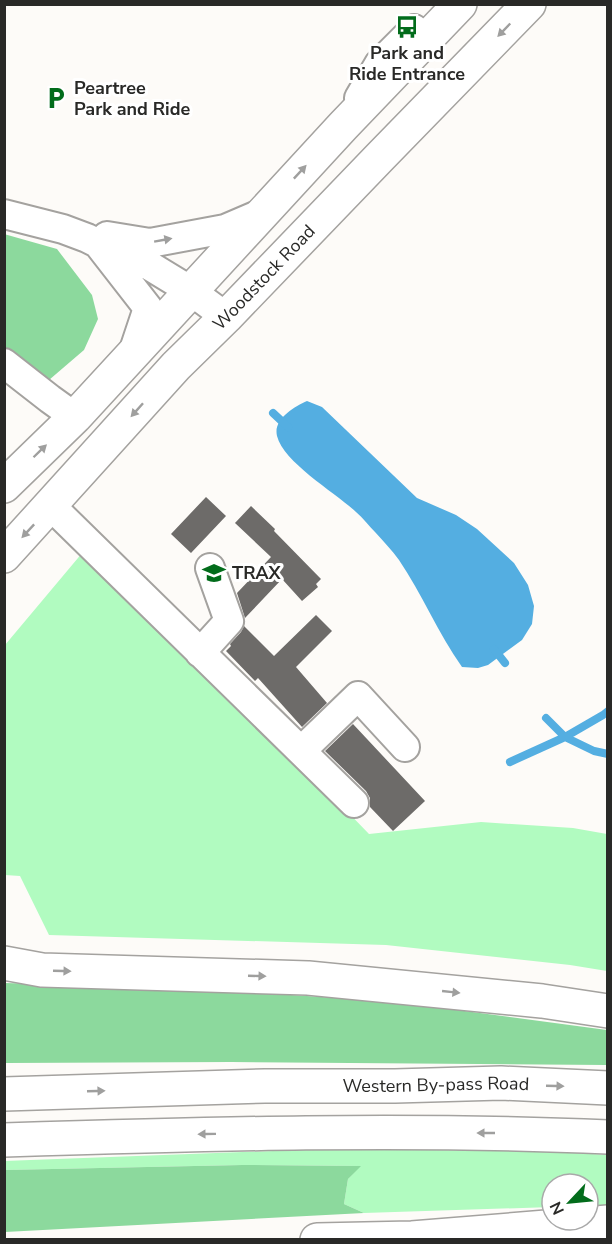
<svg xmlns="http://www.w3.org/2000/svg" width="612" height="1244" viewBox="0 0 612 1244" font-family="'Nunito Sans',sans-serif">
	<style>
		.green { fill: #b1fbc0 }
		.forest { fill: #8cd99d }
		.water { fill: #54aee1 }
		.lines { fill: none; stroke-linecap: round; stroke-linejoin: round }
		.stream { stroke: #54aee1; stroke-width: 8 }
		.building { fill: #6d6b69 }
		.minor-casing { stroke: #a4a29f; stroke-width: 32 }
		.highway-casing { stroke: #a4a29f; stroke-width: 36 }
		.minor { stroke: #fff; stroke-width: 28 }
		.highway { stroke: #fff; stroke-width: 33 }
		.oneway { fill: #9f9f9e }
		.labels { text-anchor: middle; stroke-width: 6; stroke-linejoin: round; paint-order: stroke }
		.poi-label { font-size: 18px; font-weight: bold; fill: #292927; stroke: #fff; text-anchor: start }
		.street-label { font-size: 18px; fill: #292927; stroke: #fff }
	</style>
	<rect width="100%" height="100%" fill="#fdfbf8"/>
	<path class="green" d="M83 552 311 774 369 834 481 822 573 828 607 834V971L570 965 386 945 49 935 20 876 5 875V645Z
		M324 1149 547 1151 607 1155V1206H588V1184H552V1207L364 1213 344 1204 348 1179 360 1166 242 1165 5 1170 4 1161Z"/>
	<path class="forest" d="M4 234 57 249 92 295 98 319 84 350 42 386 5 362Z
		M5 983 186 988 397 1002 607 1030V1065L231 1062 5 1063Z
		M242 1165 361 1166 348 1179 344 1204 364 1213 5 1232V1170Z"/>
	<path class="water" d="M307 401 322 407 417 498 456 515 477 529 514 563 528 585 534 606 532 624 522 640 488 665 478 668 462 667C438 633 422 594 399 560 392 550 383 541 375 532 369 526 363 518 356 512 336 493 284 463 277 436 273 419 294 407 307 401Z"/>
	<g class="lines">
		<path class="stream" d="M273 413 288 427
			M494 649 505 663
			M546 718 565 737 594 751 608 754
			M510 762 565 737 603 715 608 711"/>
	</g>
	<path class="building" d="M206 497 226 516 191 553 171 534Z
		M251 506 275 529 274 531 321 579 316 584 318 587 302 601 282 579 245 618 237 593 271 557 235 523Z
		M316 615 332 631 296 667 327 703 302 727 258 678 255 681 226 651 231 646 230 644 241 632 244 626 274 656Z
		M353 724 425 801 393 831 370 807V798L366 791 325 751Z"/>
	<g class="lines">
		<g class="minor-casing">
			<path id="minor" d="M359 98 379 64 414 29
				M4 214 63 229 87 238 97 243 150 266 191 291 226 317
				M107 236 150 243 225 229 260 214
				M99 245 148 308 133 353
				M4 363 50 399 75 417
				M51 506 354 803
				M200 653 229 621 210 568
				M301 751 358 696 405 747"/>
		</g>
		<g class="highway-casing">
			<g id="highway">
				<path d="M4 486 75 417 343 126 460 4"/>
				<path id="s1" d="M4 556 176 366 226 317 379 158 529 4"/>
				<path d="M4 963 42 970 308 978 542 1001 608 1011"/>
				<path id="s2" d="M4 1094 265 1086H395L501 1083 608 1088"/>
				<path d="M4 1140C205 1134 407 1128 608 1137"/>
				<path d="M317 1240 412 1238 608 1222"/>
			</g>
		</g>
		<use href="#minor" class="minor"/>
		<use href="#highway" class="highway"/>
	</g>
	<defs><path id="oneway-solid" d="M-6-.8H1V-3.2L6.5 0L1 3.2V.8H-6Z" transform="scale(1.5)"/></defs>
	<g class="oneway">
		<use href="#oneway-solid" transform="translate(504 30) rotate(134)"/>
		<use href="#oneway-solid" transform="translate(300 172) rotate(-47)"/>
		<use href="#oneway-solid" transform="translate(163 240) rotate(-10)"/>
		<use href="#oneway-solid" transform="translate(137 410) rotate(132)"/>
		<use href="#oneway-solid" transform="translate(40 451) rotate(-44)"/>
		<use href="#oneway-solid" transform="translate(28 531) rotate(133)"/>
		<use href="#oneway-solid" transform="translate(62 971) rotate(2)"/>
		<use href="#oneway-solid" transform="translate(257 976) rotate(2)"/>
		<use href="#oneway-solid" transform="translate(451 992) rotate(6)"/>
		<use href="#oneway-solid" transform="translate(555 1086) rotate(2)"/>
		<use href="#oneway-solid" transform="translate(96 1091) rotate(-2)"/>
		<use href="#oneway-solid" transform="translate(486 1133) rotate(-180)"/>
		<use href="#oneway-solid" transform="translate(207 1134) rotate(179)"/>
	</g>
	<defs>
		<g id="bus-bare" transform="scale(1.8)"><path d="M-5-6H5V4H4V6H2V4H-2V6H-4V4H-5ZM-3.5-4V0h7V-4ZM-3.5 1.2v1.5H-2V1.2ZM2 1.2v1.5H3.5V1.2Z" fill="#026c1b" stroke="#fff" stroke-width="2.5" paint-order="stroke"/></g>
		<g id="parking-bare" transform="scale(1.8)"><path d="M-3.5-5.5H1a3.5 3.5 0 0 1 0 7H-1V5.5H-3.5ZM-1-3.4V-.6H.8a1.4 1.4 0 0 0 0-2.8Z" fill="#026c1b" stroke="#fff" stroke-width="2.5" paint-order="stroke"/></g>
		<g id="university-bare" transform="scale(1.8)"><path d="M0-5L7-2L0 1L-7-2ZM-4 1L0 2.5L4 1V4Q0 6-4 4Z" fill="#026c1b" stroke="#fff" stroke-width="2.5" paint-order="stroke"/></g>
	</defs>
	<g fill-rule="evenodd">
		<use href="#bus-bare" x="407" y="27"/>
		<use href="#parking-bare" x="56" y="98"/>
		<use href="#university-bare" x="214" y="573"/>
	</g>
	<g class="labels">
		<g class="poi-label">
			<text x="407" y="59" text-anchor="middle">Park and<tspan x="407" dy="21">Ride Entrance</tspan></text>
			<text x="74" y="94">Peartree<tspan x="74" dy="21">Park and Ride</tspan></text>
			<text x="232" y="579">TRAX</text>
		</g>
		<g class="street-label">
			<text dy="6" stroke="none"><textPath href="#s1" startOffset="381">Woodstock Road</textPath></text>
			<text dy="6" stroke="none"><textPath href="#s2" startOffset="432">Western By-pass Road</textPath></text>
		</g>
	</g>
	<rect width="612" height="1244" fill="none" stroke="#292927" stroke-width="12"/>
	<g transform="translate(570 1202) rotate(244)"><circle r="28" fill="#ffffff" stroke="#a9a9a9" stroke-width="1.5"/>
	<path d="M0-4.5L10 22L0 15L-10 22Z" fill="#026c1b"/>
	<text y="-9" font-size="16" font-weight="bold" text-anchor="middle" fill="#292927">N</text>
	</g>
</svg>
